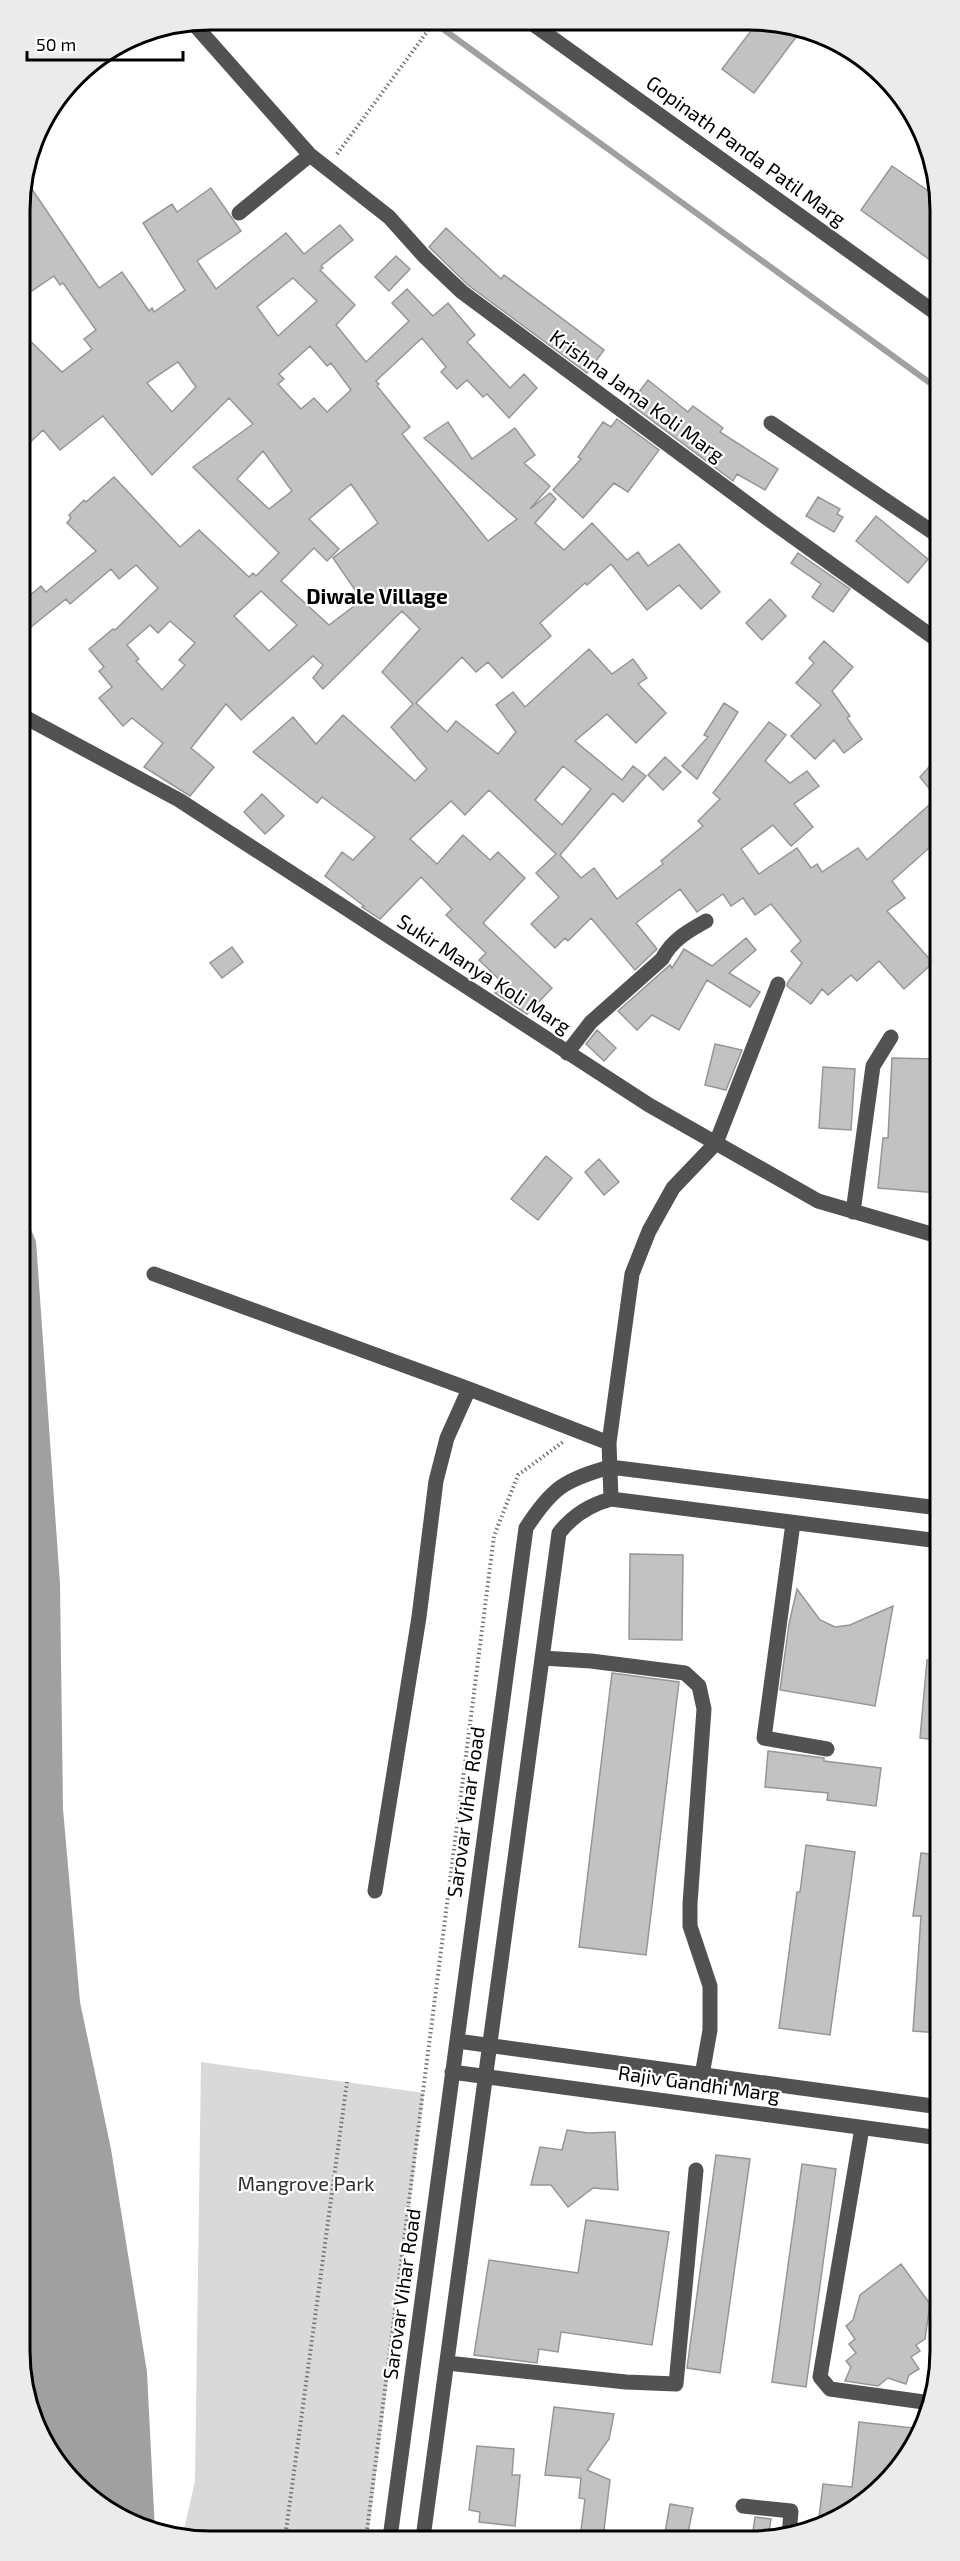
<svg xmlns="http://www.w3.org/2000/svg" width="960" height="2561" viewBox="0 0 960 2561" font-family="'Exo 2',sans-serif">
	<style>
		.green { fill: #d9d9d9 }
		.water { fill: #a0a0a0 }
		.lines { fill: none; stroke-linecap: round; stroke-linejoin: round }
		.stream { stroke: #a0a0a0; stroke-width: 6 }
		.building { fill: #c2c2c2; stroke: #969696; stroke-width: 1.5; fill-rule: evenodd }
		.path { stroke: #747474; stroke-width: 4; stroke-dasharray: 1.5 3; stroke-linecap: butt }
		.minor { stroke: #525252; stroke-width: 15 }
		.labels { text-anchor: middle; stroke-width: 4.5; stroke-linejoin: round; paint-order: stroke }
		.street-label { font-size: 20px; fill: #000; stroke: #fff }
		.park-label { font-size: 20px; fill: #303030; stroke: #fff }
		.neighbourhood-label { font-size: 21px; font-weight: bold; fill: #000; stroke: #fff }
		.rim { fill: none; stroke: #000; stroke-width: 3 }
	</style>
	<rect width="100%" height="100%" fill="#fff"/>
	<path class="green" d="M201 2062 424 2093 368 2538H182L195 2481Z"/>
	<path class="water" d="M21 1207 36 1241 60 1584 63 1809 80 2002 111 2149 147 2372 155 2532 125 2522 76 2486 45 2446 23 2389Z"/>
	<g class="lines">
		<path class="stream" d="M432 21 937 388"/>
	</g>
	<path class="building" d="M757 23H788L803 28 754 93 722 69Z
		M892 166 937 197V265L861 210Z
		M25 179 99 288 122 272 149 311 152 308 154 312 185 290 143 223 172 204 177 212 211 188 241 231 197 261 216 289 286 233 304 254 340 225 353 240 321 266 323 268 320 270 355 305 336 325 366 362 409 321 392 303 407 289 433 316 448 303 475 335 467 342 510 388 524 374 537 388 509 418 487 394 483 397 467 380 457 389 441 372 446 367 422 338 376 381 379 384 377 386 410 427 402 434 488 541 517 519 424 438 448 422 472 459 515 428 535 455 524 463 550 486 530 509 550 493 556 499 535 523 564 550 592 523 627 560 638 552 648 566 679 544 720 592 701 609 679 585 647 610 611 564 587 585 585 583 540 623 551 636 502 678 488 662 476 672 462 657 416 703 447 732 456 721 498 754 516 732 496 705 513 692 525 707 589 649 612 674 633 659 647 678 638 684 666 713 636 743 607 714 575 741 622 780 633 766 646 776 623 802 613 793 560 855 581 878 594 868 617 899 663 864 661 861 703 826 698 821 720 799 713 793 769 722 786 735 765 761 790 783 807 771 819 786 794 804 813 827 791 846 773 825 741 849 759 874 797 848 811 868 817 864 822 872 858 848 867 860 937 798 920 777 938 757V840L892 881 905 898 887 911 933 963 904 989 879 961 857 981 851 975 828 995 822 989 811 1004 787 986 788 982 802 963 791 951 801 941 771 904 755 915 743 898 731 906 723 894 697 912 680 889 636 923 657 949 635 970 591 918 568 941 565 938 555 948 531 924 559 897 536 873 556 854 489 790 465 815 451 801 410 839 437 864 463 835 490 860 498 852 525 878 483 923 552 988 527 1014 495 993 504 984 479 960 486 953 446 915 452 909 421 877 380 919 362 907 364 906 325 876 342 852 353 860 375 837 322 797 317 803 253 752 293 717 316 744 343 715 415 781 427 769 391 727 413 704 382 672 420 629 402 611 323 689 313 678 323 665 313 656 241 720 226 704 191 748 214 767 190 796 144 767 163 743 132 718 123 726 99 698 112 687 99 671 104 667 89 649 113 629 115 630 158 588 136 565 119 579 111 569 70 604 66 599 21 635V603L41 586 46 592 96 551 67 523 71 518 69 515 84 500 86 502 114 477 180 547 199 530 249 577 253 573 256 576 279 553 193 467 253 424 229 398 152 475 103 416 60 450 43 430 20 452V331L62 372 92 349 84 339 96 330 63 283 60 285 54 276 20 299V197ZM293 278 317 301 278 336 257 307ZM310 346 327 366 331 363 351 390 327 412 314 398 301 409 278 384 284 379 279 374ZM178 362 196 387 172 412 147 383ZM263 451 292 491 269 509 237 479ZM351 484 378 523 333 558 362 600 329 625 281 581 314 548 327 561 339 549 309 519ZM261 591 297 625 269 651 234 616ZM170 621 195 643 179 660 185 665 162 690 136 661 139 659 127 645 150 625 158 633ZM563 766 591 789 562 825 535 800Z
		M446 228 501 279 504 275 604 350 587 373 468 285 431 249 429 247Z
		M396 256 410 269 389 291 375 277Z
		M648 380 688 412 693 406 723 428 720 432 778 469 765 490 737 474 733 481 630 404Z
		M617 419 659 450 628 492 614 483 583 518 553 490 581 459 578 457 603 422 611 427Z
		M818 497 840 509 837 514 843 517 834 532 806 516Z
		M876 516 928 559 908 583 856 541Z
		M798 553 850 589 833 612 812 597 821 584 791 563Z
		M770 599 786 616 762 640 746 623Z
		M824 641 853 667 832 691 850 716 847 718 862 739 844 753 834 740 815 759 791 736 821 705 796 683 814 663 809 658Z
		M724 703 738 712 697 779 682 766 708 737 704 735Z
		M665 757 681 772 663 790 648 775Z
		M262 794 284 816 265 834 244 812Z
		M746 938 756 950 729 973 760 992 750 1007 707 980 679 1030 652 1015 637 1030 618 1011 670 965 672 968 684 949 712 966Z
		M232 947 243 962 222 978 210 963Z
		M597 1030 616 1048 604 1061 586 1044Z
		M715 1044 742 1050 726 1090 705 1085Z
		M892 1058 938 1059V1193L878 1188 883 1138H888Z
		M823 1067 855 1069 851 1130 819 1128Z
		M546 1156 572 1178 538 1220 511 1199Z
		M599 1159 619 1182 604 1195 585 1172Z
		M630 1554 683 1555 682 1640 629 1639Z
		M797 1589 820 1620 835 1627 850 1625 893 1606 875 1706 780 1690 789 1624Z
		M927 1660H939V1740L920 1738Z
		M612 1673 679 1682 646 1955 579 1947Z
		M768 1751 824 1758V1761L881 1768 876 1806 827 1800 828 1793 765 1787Z
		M806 1845 855 1852 830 2035 779 2028 797 1892H800Z
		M921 1853 939 1855 940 2033 913 2031 921 1916H913Z
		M567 2130 588 2133 615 2132 618 2190 593 2188 568 2207 551 2185H531L540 2147 562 2150Z
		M716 2155 750 2159 720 2373 687 2368Z
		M802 2164 836 2169 806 2387 772 2382Z
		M586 2220 669 2232 652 2345 561 2332 558 2352 539 2349 537 2363 474 2355 489 2260 578 2273Z
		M901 2264 930 2304 925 2339 916 2345 920 2351 911 2357 919 2369 909 2375 906 2384 888 2378 878 2386 845 2381 851 2367 846 2361 856 2353 849 2344 855 2339 846 2326 853 2320 860 2295Z
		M554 2407 614 2414 609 2439 587 2470 610 2480 603 2538H580L585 2499 579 2498 581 2478 545 2475Z
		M859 2422 923 2429 893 2476 846 2516 818 2526 823 2484 852 2487Z
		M477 2446 514 2449 512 2475H520L515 2526 479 2522 480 2512 469 2510Z
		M670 2504 693 2508 687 2538H664Z
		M755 2517 771 2519 768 2538H752Z"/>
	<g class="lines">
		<path class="path" d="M337 154 435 21
			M285 2538 347 2082
			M366 2538 494 1536 518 1475 563 1442"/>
		<path class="minor" d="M530 22 937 314
			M193 23 310 155 389 217 424 256 462 292 771 521 937 640
			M239 213 310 155
			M771 423 937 535
			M21 715 179 800 649 1105 818 1201 938 1236
			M567 1053 591 1022 662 959C672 940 688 931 706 921
			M853 1212 873 1066 891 1037
			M154 1274 469 1389 609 1443
			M611 1499 609 1443 632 1274 649 1231 673 1188 716 1143 778 984
			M793 1523 764 1738 827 1749
			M542 1658 591 1661 685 1673 699 1686 704 1709 690 1904V1926L710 1986V2030L702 2075
			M375 1891 419 1617 436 1481 447 1438 469 1389
			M457 2041 940 2107
			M452 2072 940 2138
			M862 2128 820 2377 830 2389 931 2403
			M447 2363 626 2382 676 2384 696 2170
			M743 2506 791 2511 789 2537
			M390 2538 526 1528C552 1488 564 1480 610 1467L939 1508
			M423 2538 559 1533C573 1515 589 1505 611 1499L939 1541"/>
	</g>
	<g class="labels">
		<g class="street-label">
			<text transform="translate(746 151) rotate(36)" y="7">Gopinath Panda Patil Marg</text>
			<text transform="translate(637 396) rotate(36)" y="7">Krishna Jama Koli Marg</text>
			<text transform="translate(484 974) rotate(33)" y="7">Sukir Manya Koli Marg</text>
			<text transform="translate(466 1812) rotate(-82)" y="7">Sarovar Vihar Road</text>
			<text transform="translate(699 2084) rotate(8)" y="7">Rajiv Gandhi Marg</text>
			<text transform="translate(402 2294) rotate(-82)" y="7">Sarovar Vihar Road</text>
		</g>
		<g class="park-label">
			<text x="306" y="2191">Mangrove Park</text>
		</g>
		<g class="neighbourhood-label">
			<text x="377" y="604">Diwale Village</text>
		</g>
	</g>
	<path d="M0 0H960V2561H0ZM210 30H750A180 180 0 0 1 930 210V2351A180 180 0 0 1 750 2531H210A180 180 0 0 1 30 2351V210A180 180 0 0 1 210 30Z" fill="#ebebeb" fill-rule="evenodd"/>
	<path class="rim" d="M210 30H750A180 180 0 0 1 930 210V2351A180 180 0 0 1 750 2531H210A180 180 0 0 1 30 2351V210A180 180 0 0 1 210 30Z"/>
	<path d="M27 51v9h156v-9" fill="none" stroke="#000000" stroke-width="3"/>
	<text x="36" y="51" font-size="18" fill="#000000" stroke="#ffffff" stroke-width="4.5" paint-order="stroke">50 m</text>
</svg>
